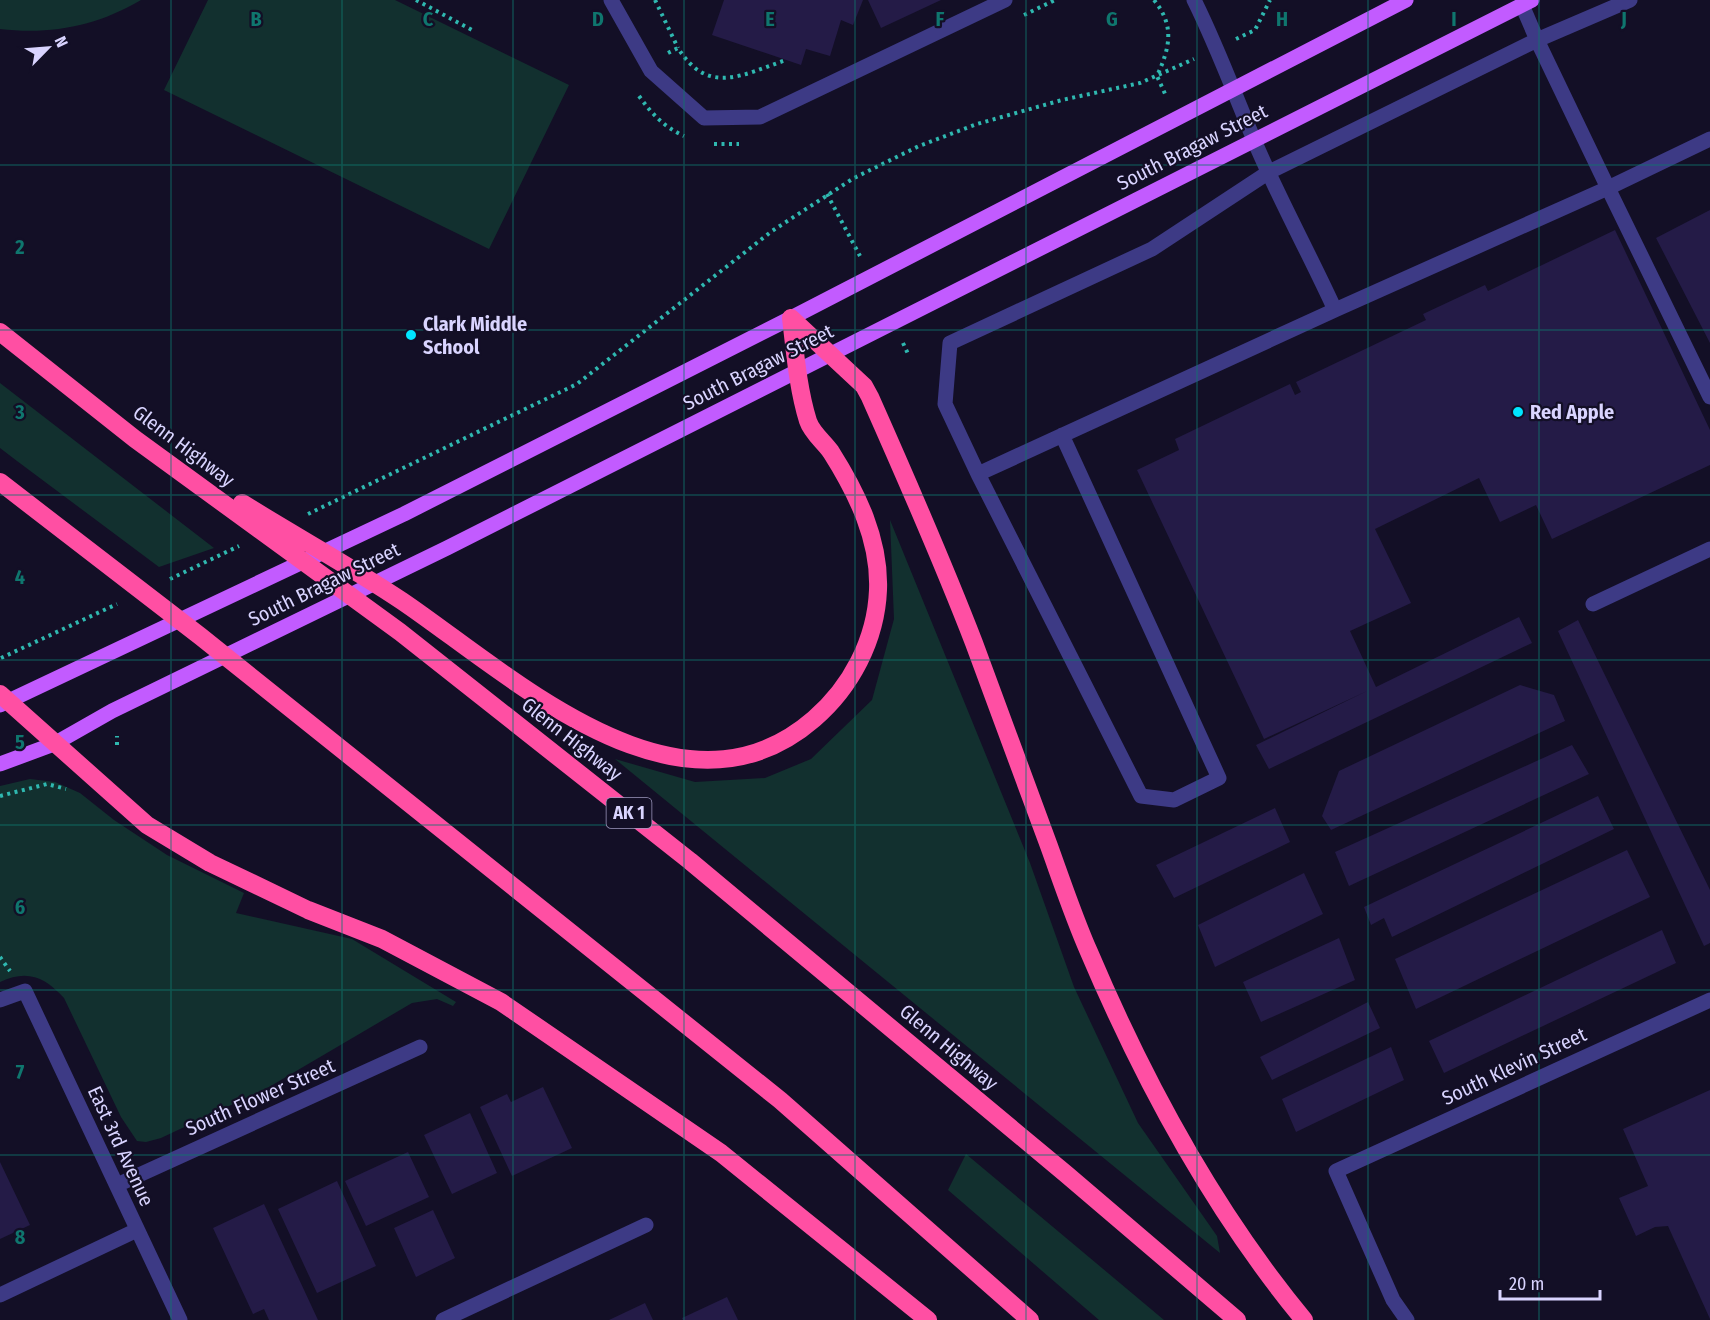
<svg xmlns="http://www.w3.org/2000/svg" width="1710" height="1320" viewBox="0 0 1710 1320" font-family="'Fira Sans Condensed',sans-serif">
	<style>
		.green { fill: #12302f }
		.building { fill: #241b47 }
		.lines { fill: none; stroke-linecap: round; stroke-linejoin: round }
		.path { stroke: #2fb8b0; stroke-width: 4; stroke-dasharray: 3 4.5; stroke-linecap: butt }
		.minor { stroke: #3d3a85; stroke-width: 15 }
		.major { stroke: #c25bff; stroke-width: 15 }
		.highway { stroke: #ff4fa3; stroke-width: 18 }
		.grid { fill: none; stroke: #0f766e; stroke-width: 1.5; stroke-opacity: 0.55 }
		.poi-dot { fill: #00e5ff; stroke: #130f26; stroke-width: 2 }
		.labels { text-anchor: middle; stroke-width: 4.5; stroke-linejoin: round; paint-order: stroke }
		.shield { fill: #130f26; stroke: #9e99be; stroke-width: 1.5 }
		.shield-label { font-size: 18px; font-weight: bold; fill: #d9d4ff }
		.street-label { font-size: 20px; fill: #d9d4ff; stroke: #130f26 }
		.poi-label { font-size: 20px; font-weight: bold; fill: #d9d4ff; stroke: #130f26; text-anchor: start }
		.grid-label { font-size: 20px; text-anchor: middle; font-weight: bold; fill: #0f766e; stroke: #130f26; stroke-width: 4.5; stroke-linejoin: round; paint-order: stroke }
	</style>
	<rect width="100%" height="100%" fill="#130f26"/>
	<path class="green" d="M0 0H141C97 26 51 35 0 29Z
		M208 0H395L569 85 489 249 164 90Z
		M0 383 214 548 159 567 17 461 0 448Z
		M890 520 1030 863 1074 987 1138 1123 1217 1236 1220 1253 615 759 695 782 765 778 811 759 872 700 894 619Z
		M30 779 55 782 80 793 114 820 167 855 244 893 236 913 352 939 456 1002 453 1006 437 999 412 1003 269 1087 161 1138 146 1142 137 1141 121 1117 64 998C45 977 27 969 0 982V786Z
		M966 1154 1164 1320H1099L948 1190Z"/>
	<path class="building" d="M724 0H863L853 25 841 20 830 56 806 49 801 65 712 35Z
		M868 0H941L881 28Z
		M1710 210V343L1656 238Z
		M1615 230 1710 430V465L1552 539 1536 505 1500 522 1479 478 1375 529 1411 603 1350 631 1376 687 1519 617 1532 643 1269 769 1256 745 1367 691 1264 739 1137 470 1179 450 1175 439 1290 384 1295 395 1301 392 1296 382 1426 320 1423 314 1485 285 1488 291Z
		M1578 620 1710 890V943L1704 946 1558 631Z
		M1520 685 1554 695 1565 721 1331 830 1322 816 1339 771Z
		M1572 745 1589 774 1349 886 1335 852Z
		M1598 796 1614 829 1392 937 1384 918 1371 925 1364 907Z
		M1275 808 1290 842 1174 898 1156 865Z
		M1627 850 1650 897 1416 1009 1395 959Z
		M1304 873 1323 914 1215 967 1198 925Z
		M1662 930 1676 963 1444 1073 1429 1041Z
		M1339 938 1355 980 1261 1022 1243 982Z
		M1368 1002 1380 1028 1272 1080 1260 1057Z
		M1391 1047 1404 1080 1296 1132 1282 1099Z
		M543 1087 572 1148 512 1176 480 1107 507 1094 511 1102Z
		M1710 1090V1319L1668 1226 1655 1227 1636 1236 1619 1198 1648 1186 1623 1129Z
		M470 1113 497 1173 452 1194 424 1135Z
		M408 1152 429 1197 366 1226 345 1181Z
		M0 1162 30 1225 0 1239Z
		M337 1181 376 1266 317 1293 278 1209Z
		M264 1204 318 1320H269L264 1309 253 1314 213 1228Z
		M433 1210 455 1258 416 1277 394 1228Z
		M727 1297 738 1320H683L682 1318Z
		M645 1303 653 1320H609Z"/>
	<g class="lines">
		<path class="path" d="M416 0 472 30
			M655 0 678 48
			M1154 0C1175 26 1170 47 1157 76L1166 96
			M1024 15 1055 0
			M1236 39 1255 30 1270 0
			M668 53 678 48C708 96 742 75 786 60
			M639 96C652 114 664 127 684 136
			M714 144H739
			M827 194 860 256
			M903 343 909 356
			M308 514 577 384 772 231 854 178 919 146 977 124 1062 100 1140 83 1194 59
			M170 579 239 546
			M1 658 117 604
			M117 745V736
			M0 796 47 784 66 789
			M0 957 10 971"/>
		<path class="minor" d="M611 0 651 71 704 118 760 117 1005 0
			M1194 0C1217 46 1234 93 1254 140 1278 197 1309 253 1335 310L978 474 945 404 950 343 1152 249 1269 172 1537 40 1608 188 1335 310
			M1522 5 1537 40 1630 0
			M1710 139 1608 188 1710 397
			M978 474 1141 796 1174 800 1219 778 1062 435
			M1593 604 1710 549
			M0 1000 25 991 180 1320
			M117 1185 420 1047
			M0 1295 137 1230
			M443 1320 646 1225
			M1407 1320 1393 1300 1336 1171 1710 1000"/>
		<path class="major" d="M0 705 404 514 791 318 1406 0
			M0 764 54 744 112 711 447 548 1532 0"/>
		<path class="highway" d="M791 318 864 386 870 397C906 478 942 560 974 643 999 711 1024 779 1049 846 1062 882 1074 918 1089 952 1145 1084 1213 1210 1304 1320
			M0 332 135 439 400 632 690 861 1066 1174 1237 1320
			M0 482 200 636 780 1100 1030 1320
			M242 503C295 536 350 566 402 601 511 675 680 835 814 719 851 687 876 640 878 590 880 540 857 493 831 452 824 442 812 433 808 421 798 389 795 352 791 318
			M0 694 147 825 210 863 308 910 382 939 501 1002 721 1153 928 1320"/>
	</g>
	<path class="grid" d="M171 0V1320M342 0V1320M513 0V1320M684 0V1320M855 0V1320M1026 0V1320M1197 0V1320M1368 0V1320M1539 0V1320M0 165H1710M0 330H1710M0 495H1710M0 660H1710M0 825H1710M0 990H1710M0 1155H1710"/>
	<g class="poi-dot">
		<circle cx="411" cy="335" r="6"/>
		<circle cx="1518" cy="412" r="6"/>
	</g>
	<g class="labels">
		<rect class="shield" x="606.5" y="798" width="45" height="30" rx="4.5"/>
		<g class="shield-label">
			<text x="629" y="819">AK 1</text>
		</g>
		<g class="street-label">
			<text transform="translate(1192 147) rotate(-27)" y="7">South Bragaw Street</text>
			<text transform="translate(758 367) rotate(-27)" y="7">South Bragaw Street</text>
			<text transform="translate(184 446) rotate(37)" y="7">Glenn Highway</text>
			<text transform="translate(324 584) rotate(-26)" y="7">South Bragaw Street</text>
			<text transform="translate(572 739) rotate(38)" y="7">Glenn Highway</text>
			<text transform="translate(949 1047) rotate(40)" y="7">Glenn Highway</text>
			<text transform="translate(1514 1066) rotate(-25)" y="7">South Klevin Street</text>
			<text transform="translate(260 1097) rotate(-24)" y="7">South Flower Street</text>
			<text transform="translate(121 1146) rotate(65)" y="7">East 3rd Avenue</text>
		</g>
		<g class="poi-label">
			<text x="423" y="331">Clark Middle<tspan x="423" dy="23">School</tspan></text>
			<text x="1530" y="419">Red Apple</text>
		</g>
	</g>
	<g class="grid-label">
		<text x="256" y="26">B</text>
		<text x="428" y="26">C</text>
		<text x="598" y="26">D</text>
		<text x="770" y="26">E</text>
		<text x="940" y="26">F</text>
		<text x="1112" y="26">G</text>
		<text x="1282" y="26">H</text>
		<text x="1454" y="26">I</text>
		<text x="1624" y="26">J</text>
		<text x="20" y="254">2</text>
		<text x="20" y="419">3</text>
		<text x="20" y="584">4</text>
		<text x="20" y="749">5</text>
		<text x="20" y="914">6</text>
		<text x="20" y="1079">7</text>
		<text x="20" y="1244">8</text>
	</g>
	<g transform="translate(48 48) rotate(65)" stroke="#130f26" stroke-width="4.5" paint-order="stroke">
	<path d="M0-4.5L10 22L0 15L-10 22Z" fill="#d9d4ff"/>
	<text y="-9" font-size="16" font-weight="bold" text-anchor="middle" fill="#d9d4ff">N</text>
	</g>
	<path d="M1500 1290v9h100v-9" fill="none" stroke="#d9d4ff" stroke-width="3"/>
	<text x="1509" y="1290" font-size="18" fill="#d9d4ff" stroke="#130f26" stroke-width="4.5" paint-order="stroke">20 m</text>
</svg>
